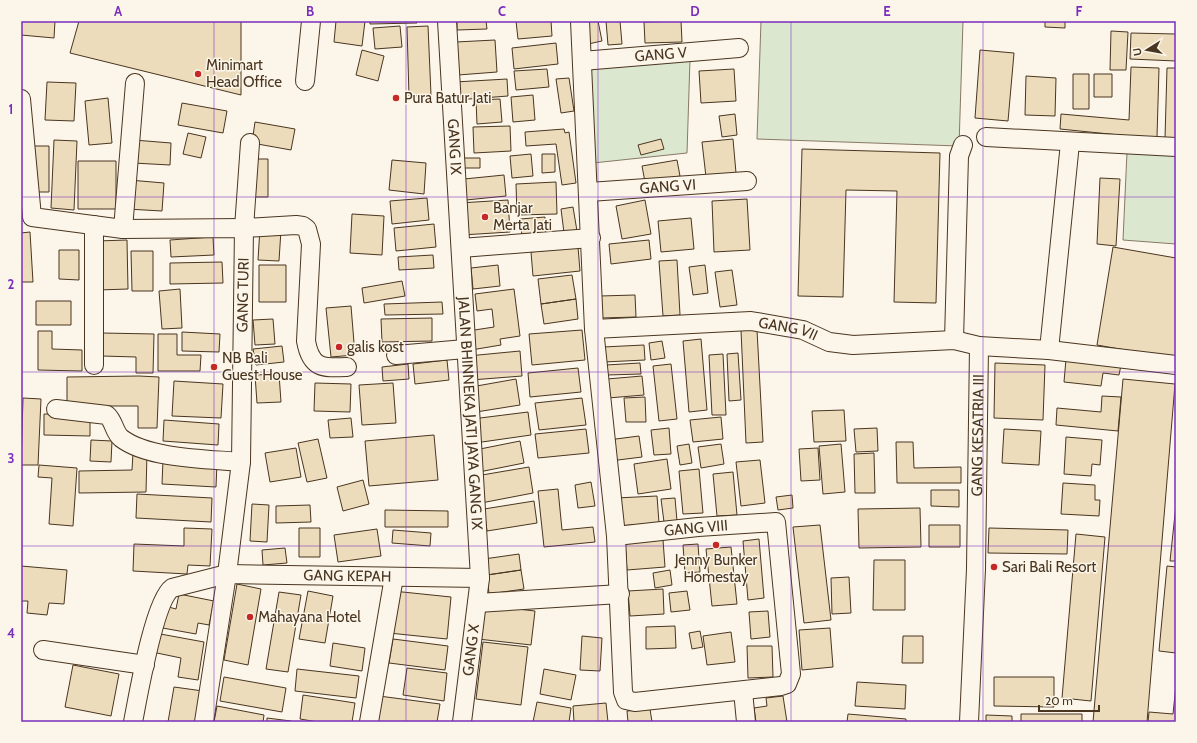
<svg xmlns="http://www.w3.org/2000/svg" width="1197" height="743" viewBox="0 0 1197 743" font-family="Cabin,sans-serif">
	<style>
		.green { fill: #dce7d0; stroke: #887966 }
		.building { fill: #ecdcbc; stroke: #4a3520 }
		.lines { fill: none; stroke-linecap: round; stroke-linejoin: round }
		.street-casing { stroke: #4a3520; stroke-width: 20 }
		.street { stroke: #fbf6e9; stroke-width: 18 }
		.grid { fill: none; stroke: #7b2cbf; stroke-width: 1; stroke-opacity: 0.55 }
		.poi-dot { fill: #c62828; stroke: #fbf6e9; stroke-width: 1.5 }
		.labels { text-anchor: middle; stroke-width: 3; stroke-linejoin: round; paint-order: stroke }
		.street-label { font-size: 15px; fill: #4a3520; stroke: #fbf6e9 }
		.poi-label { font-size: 15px; fill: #4a3520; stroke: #fbf6e9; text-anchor: start }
		.neatline { fill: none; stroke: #7b2cbf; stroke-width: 1.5 }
		.grid-label { font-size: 13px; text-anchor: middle; font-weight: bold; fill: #7b2cbf }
	</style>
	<rect width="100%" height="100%" fill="#fbf6e9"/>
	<path class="green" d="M761 21H963L959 146 757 139Z
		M690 59 687 153 593 163 588 66Z
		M1127 152 1176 154V244L1123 240Z"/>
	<path class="building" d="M21 21H55L54 38 21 35Z
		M79 21H241V95L70 53Z
		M336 21H365L362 46 334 42Z
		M370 21H417V23L370 24Z
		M457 21H486L487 29 457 30Z
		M516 21H551L552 36 518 39Z
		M584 21H598L602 41 588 44Z
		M606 21H620L622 44 608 45Z
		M681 21 682 42 645 43 644 22Z
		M1045 21H1065V28L1045 27Z
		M400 26 402 47 375 49 373 28Z
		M428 26 431 95 409 96 407 27Z
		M1111 31 1128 32 1126 70H1110Z
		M1131 33 1176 34V61L1130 59Z
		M495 40 497 72 458 75 456 42Z
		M556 43 558 64 514 69 512 48Z
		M362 50 384 56 378 81 356 75Z
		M980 50 1014 53 1008 121 975 118Z
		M1131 67 1159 68 1157 137 1129 136 1060 129 1061 114 1129 120Z
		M1167 68H1176V138H1165Z
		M547 69 549 87 516 90 514 71Z
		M734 69 736 101 701 103 699 71Z
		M1073 74H1089V109H1073Z
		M1094 74H1112V97H1094Z
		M1026 76 1056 78 1055 116 1025 115Z
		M569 78 574 111 561 113 556 79Z
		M507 79 508 96 456 100 455 82Z
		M47 82 76 83 74 121 45 120Z
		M533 95 535 120 513 122 511 97Z
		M108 98 112 143 89 145 85 101Z
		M500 99 502 122 477 124 476 100Z
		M182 103 227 111 223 133 178 125Z
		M735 114 737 135 722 137 719 116Z
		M255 122 295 129 291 150 252 143Z
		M510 126 511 151 474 153 473 127Z
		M564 129 565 133 569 132 576 183 562 185 556 144 526 146 525 132Z
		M188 133 206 137 201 158 183 154Z
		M661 139 664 149 641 155 638 145Z
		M733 139 736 173 706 177 702 142Z
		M54 140 77 141 74 210 51 208Z
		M134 140 171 143 170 165 133 163Z
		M31 146H49V192H32Z
		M802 149 940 153 936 303 894 302 897 191 846 190 843 297 798 296Z
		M531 154 533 176 512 178 510 156Z
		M542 154H555V172L542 173Z
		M462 158H480V168H462Z
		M254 159H268V197H254Z
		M392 160 426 163 424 194 389 190Z
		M677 160 680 176 645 182 642 166Z
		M78 161H116V209H78Z
		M504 175 506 196 466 200 464 179Z
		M1100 178 1120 179 1116 246 1097 244Z
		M129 180 164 183 162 211 127 209Z
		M556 182 557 214 517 215 516 184Z
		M427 198 429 220 392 224 390 201Z
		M747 199 750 250 714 252 712 201Z
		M508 200 510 232 462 235 459 203Z
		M645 200 651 234 622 239 616 206Z
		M573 207 577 231 564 233 561 209Z
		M352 214 384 216 382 255 350 253Z
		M545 217 546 235 522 236 520 219Z
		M691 218 694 249 661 252 658 221Z
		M434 224 436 247 396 251 394 228Z
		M260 228 281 230 279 261 258 260Z
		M30 232 33 282H21V233Z
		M213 237 214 255 171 257 170 240Z
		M127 240 128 289 98 290 97 241Z
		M649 240 651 259 611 264 609 244Z
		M578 247 580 271 533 276 531 252Z
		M1113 247 1176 258V359L1097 345Z
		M59 250H79V280L59 279Z
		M131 251H153V291H132Z
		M433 255 434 268 399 270 398 257Z
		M677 260 680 315 663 316 659 261Z
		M222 262 223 283 170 284V263Z
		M259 265H286V302H259Z
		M498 265 500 286 473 289 471 268Z
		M705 265 708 293 693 295 689 267Z
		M732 270 737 305 720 307 715 272Z
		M572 275 576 299 541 304 538 279Z
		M402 281 405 296 364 303 362 288Z
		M180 289 182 328 162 329 159 291Z
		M514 289 520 336 500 339 501 345 471 350 468 331 494 327 492 309 477 311 475 294Z
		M635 295 636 317 601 318 600 296Z
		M576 299 578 319 544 324 541 304Z
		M36 301H71V325H36Z
		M442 302 443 314 385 315 384 304Z
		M351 306 355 355 331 357 326 308Z
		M432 318V341L382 342 381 319Z
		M273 319 275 344 255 345 253 320Z
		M582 330 585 360 532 365 529 334Z
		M741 330H757L763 442 746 443Z
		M38 331H52V349L82 350V371L38 370Z
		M182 332 220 334 219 352 182 351Z
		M102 333 154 334 153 373H136V357L102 356Z
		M158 334H177V355H201L200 371H158Z
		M701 339 707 410 689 412 683 341Z
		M662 341 665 358 651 360 649 343Z
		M644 345 645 360 604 362 603 347Z
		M282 346 284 362 256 365 253 349Z
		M520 351 522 376 471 380 468 356Z
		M738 353 741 400 729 401 727 354Z
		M723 354 726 415H712L709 355Z
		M1066 359 1121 365 1119 375 1103 373 1101 386 1064 382Z
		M447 360 449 380 415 384 413 364Z
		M640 363 641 374 607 375 606 365Z
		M995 363 1045 365 1043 420 994 418Z
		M408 364 409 379 383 381 382 367Z
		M671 364 677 419 659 421 653 366Z
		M578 368 581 392 530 397 528 373Z
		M279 374 281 402 257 403 255 375Z
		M139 376 159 377 157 428H138V406H67V377Z
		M642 376 644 395 608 398 607 379Z
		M516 379 520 405 476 412 471 387Z
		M1123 379 1175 384 1147 722H1093Z
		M174 381 223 384 221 418 172 416Z
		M315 383 351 384 350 412 314 411Z
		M393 383 396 423 362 425 359 385Z
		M1102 396 1121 397 1118 431 1056 425 1057 408 1101 412Z
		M645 397 646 422H626L624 398Z
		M23 398 41 399 38 465H21Z
		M582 398 586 425 539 430 535 403Z
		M844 410 846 441 814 442 812 411Z
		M528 412 531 435 475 443 472 419Z
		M44 414 90 415V436L44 435Z
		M721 417 723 439 693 442 690 420Z
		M351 418 353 437 330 438 328 420Z
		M164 420 219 424 218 445 163 441Z
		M669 428 671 454 654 455 651 430Z
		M877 428 878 451 856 452 854 429Z
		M586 429 589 453 538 458 535 434Z
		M1004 429 1041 431 1039 465 1002 463Z
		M434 435 438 480 369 486 365 441Z
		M639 436 642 457 610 461 608 440Z
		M1066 437 1102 440 1100 465 1092 464 1091 476 1064 474Z
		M318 439 327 478 307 482 298 443Z
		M91 440 112 441 111 462 90 461Z
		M520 441 524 463 479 472 475 450Z
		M896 442H913L914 468 961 467V483H897Z
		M689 444 692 463 680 465 677 446Z
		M721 444 724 464 701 468 698 447Z
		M841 444 845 492 823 494 819 446Z
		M296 448 301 477 270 482 265 453Z
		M818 448 820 480 801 481 799 449Z
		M133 453H147L146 492 79 493V471L132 470Z
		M874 453 875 493H855L854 454Z
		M667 459 671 489 638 494 634 464Z
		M163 460 217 463 216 487 162 484Z
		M760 460 765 503 741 506 736 462Z
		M39 465 77 468 73 526 49 524 52 478 38 477Z
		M529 467 533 493 481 503 476 476Z
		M699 469 703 513 683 514 679 471Z
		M733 472 737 515 717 516 713 474Z
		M363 480 369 504 343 511 337 487Z
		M591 482 595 506 578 508 575 485Z
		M1063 483 1095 485V500H1100L1099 516 1061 514Z
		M558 489 562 530 593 527 595 542 544 547 538 491Z
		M931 490H959V507L931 506Z
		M137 494 212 498 211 522 136 518Z
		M792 495 793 508 778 510 776 497Z
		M657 496 659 523 617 526 616 498Z
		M675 498 677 521 664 522 661 499Z
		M534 501 537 523 487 531 484 509Z
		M252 504 269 505 267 542 250 541Z
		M310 505 311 522 276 523V506Z
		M1176 505V561H1170Z
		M920 508 921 547 859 548 858 509Z
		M385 510 448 511V527H385Z
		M820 525 831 620 804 623 793 527Z
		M929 525H960V547H929Z
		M184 528 212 529 210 566 188 565 187 574 133 571 134 544 184 546Z
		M299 528H320V557H299Z
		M989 528 1068 530 1067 554 988 553Z
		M377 529 381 556 338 562 334 535Z
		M393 530 431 533 430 546 392 543Z
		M1076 534 1105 537 1091 701 1062 698Z
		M759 539 764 598 748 600 743 541Z
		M663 540 665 567 627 570 625 543Z
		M698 544 700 572 685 573 683 545Z
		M731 547 737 604 712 606 706 549Z
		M285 548 287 563 263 565 262 550Z
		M519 554 521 570 487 575 484 559Z
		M874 560H905V610H873Z
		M21 566 67 570 64 604 49 603 47 615 27 613 28 601H21Z
		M1167 566 1176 567V653L1159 651Z
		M521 570 524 589 489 594 487 575Z
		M670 570 672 585 655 588 653 573Z
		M849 577 851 613 832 614 831 578Z
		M237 584 261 589 248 665 224 660Z
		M663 589 664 614 630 616 628 591Z
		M308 591 333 596 325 643 299 639Z
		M393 591 451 597 447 639 389 633Z
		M687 591 690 610 671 612 669 593Z
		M279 592 301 595 288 672 266 669Z
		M179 594 214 601 209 625 198 623 196 634 157 627 161 605 176 609Z
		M482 605 535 611 531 645 478 639Z
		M768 611 770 637 751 639 749 612Z
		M675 626 676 648 646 649V627Z
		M830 628 833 667 802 670 799 630Z
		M700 631 703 647 692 649 689 633Z
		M731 632 735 662 707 665 703 636Z
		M155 633 204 642 198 680 178 677 181 658 152 652Z
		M582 636 602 638 600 671 580 670Z
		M903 636H923V663H902Z
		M393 639 448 646 445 670 389 663Z
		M483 642 528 647 521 705 476 699Z
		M333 643 365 648 362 671 330 666Z
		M747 646H772L773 677 748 678Z
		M73 665 119 674 111 716 65 707Z
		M407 668 447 673 444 701 403 695Z
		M297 669 359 676 356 698 295 691Z
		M544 669 576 675 571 700 540 694Z
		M224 677 286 688 282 712 220 701Z
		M994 677H1054V707L994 706Z
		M857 682 906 685 905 709 855 706Z
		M1176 685V722H1148L1149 712 1173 714Z
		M174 687 203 691 199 722H168Z
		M303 695 355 703 352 722H318L300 719Z
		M379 696 440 704 437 722H376Z
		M783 696 787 722H756L754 708 767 706 766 698Z
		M537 702 571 708 569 722H533Z
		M606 703 608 722H574L573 706Z
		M217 706 264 715 263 722H214Z
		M650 709 652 722H628L627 711Z
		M848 714 906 719V722H847Z
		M1021 714H1082V722H1021Z
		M986 715 1012 716V722H986Z
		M267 718 291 721V722H267Z"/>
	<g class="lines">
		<g class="street-casing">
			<g id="street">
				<path id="s1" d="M447 21 480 578 462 722"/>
				<path d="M580 21 594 329 616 536 623 692 626 700 635 702 781 686 787 684 791 674 776 522 698 527 616 536"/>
				<path id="s2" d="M582 61 739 48"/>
				<path d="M305 81 311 21"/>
				<path d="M21 99 32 217 123 229 244 228 241 462 227 574 204 722"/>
				<path d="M986 137 1176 147"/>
				<path d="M250 143 244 228 296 225 303 226 307 229 311 244 306 341C311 369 323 368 347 367"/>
				<path id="s3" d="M589 192 747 181"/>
				<path d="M94 225V365"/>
				<path d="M123 229 135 83"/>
				<path d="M461 248 591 238"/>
				<path id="s4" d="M594 329 751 321 803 330 829 342 853 345 954 340 979 346 1049 350 1176 365"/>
				<path d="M954 340 959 156 963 145"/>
				<path d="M1049 350 1070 143"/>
				<path d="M396 355 465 349"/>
				<path d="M56 409 107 415C114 421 114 432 121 438 148 459 208 459 241 462"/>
				<path d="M477 603 620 594"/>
				<path d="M43 650 145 665"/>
				<path d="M743 691 746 722"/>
				<path id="s5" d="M133 722C138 697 154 601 172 588L227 574 480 578"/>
				<path d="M369 722 394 577"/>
				<path id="s6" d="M969 722 976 569 979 346"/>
			</g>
		</g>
		<use href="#street" class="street"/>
	</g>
	<path class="grid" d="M214 21V722M406 21V722M598 21V722M791 21V722M983 21V722M21 197H1176M21 372H1176M21 546H1176"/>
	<g class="poi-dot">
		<circle cx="198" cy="74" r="4"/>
		<circle cx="396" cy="98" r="4"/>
		<circle cx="485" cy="217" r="4"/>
		<circle cx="339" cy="347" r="4"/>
		<circle cx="214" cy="367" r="4"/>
		<circle cx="716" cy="545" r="4"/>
		<circle cx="994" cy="567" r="4"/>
		<circle cx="250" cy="617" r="4"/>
	</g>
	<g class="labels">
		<g class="street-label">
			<text dy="5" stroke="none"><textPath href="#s2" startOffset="79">GANG V</textPath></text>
			<text dy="5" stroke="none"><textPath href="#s1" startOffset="126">GANG IX</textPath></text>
			<text dy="5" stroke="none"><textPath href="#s3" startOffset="79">GANG VI</textPath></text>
			<text transform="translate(243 295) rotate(-89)" y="5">GANG TURI</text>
			<text dy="5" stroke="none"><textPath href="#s4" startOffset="195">GANG VII</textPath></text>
			<text dy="5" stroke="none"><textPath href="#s1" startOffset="393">JALAN BHINNEKA JATI JAYA GANG IX</textPath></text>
			<text dy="5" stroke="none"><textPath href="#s6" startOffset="287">GANG KESATRIA III</textPath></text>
			<text transform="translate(696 528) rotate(-5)" y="5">GANG VIII</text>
			<text dy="5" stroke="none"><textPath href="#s5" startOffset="318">GANG KEPAH</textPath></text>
			<text transform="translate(471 650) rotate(-83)" y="5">GANG X</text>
		</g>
		<g class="poi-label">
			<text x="206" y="70">Minimart<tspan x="206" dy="17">Head Office</tspan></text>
			<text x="404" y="103">Pura Batur Jati</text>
			<text x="493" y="213">Banjar<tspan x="493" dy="17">Merta Jati</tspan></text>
			<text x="347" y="352">galis kost</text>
			<text x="222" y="363">NB Bali<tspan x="222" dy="17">Guest House</tspan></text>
			<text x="716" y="565" text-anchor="middle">Jenny Bunker<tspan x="716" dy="17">Homestay</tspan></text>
			<text x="1002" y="572">Sari Bali Resort</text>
			<text x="258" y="622">Mahayana Hotel</text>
		</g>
	</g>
	<rect width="1197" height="743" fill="none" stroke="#fbf6e9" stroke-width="44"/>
	<g transform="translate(1147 50) rotate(259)" stroke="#fbf6e9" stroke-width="3" paint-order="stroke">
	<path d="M0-3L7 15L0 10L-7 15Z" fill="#4a3520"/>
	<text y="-6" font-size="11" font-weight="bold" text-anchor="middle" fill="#4a3520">U</text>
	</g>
	<path d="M1039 705v6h60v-6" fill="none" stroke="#4a3520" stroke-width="2"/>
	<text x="1045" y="705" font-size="12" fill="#4a3520" stroke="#fbf6e9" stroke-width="3" paint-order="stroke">20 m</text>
	<rect x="22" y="22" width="1153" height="699" class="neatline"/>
	<g class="grid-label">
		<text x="118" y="16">A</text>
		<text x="310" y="16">B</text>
		<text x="502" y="16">C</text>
		<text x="695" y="16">D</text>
		<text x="887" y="16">E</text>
		<text x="1079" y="16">F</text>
		<text x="11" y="114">1</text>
		<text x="11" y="289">2</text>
		<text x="11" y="463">3</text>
		<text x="11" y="638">4</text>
	</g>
</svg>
